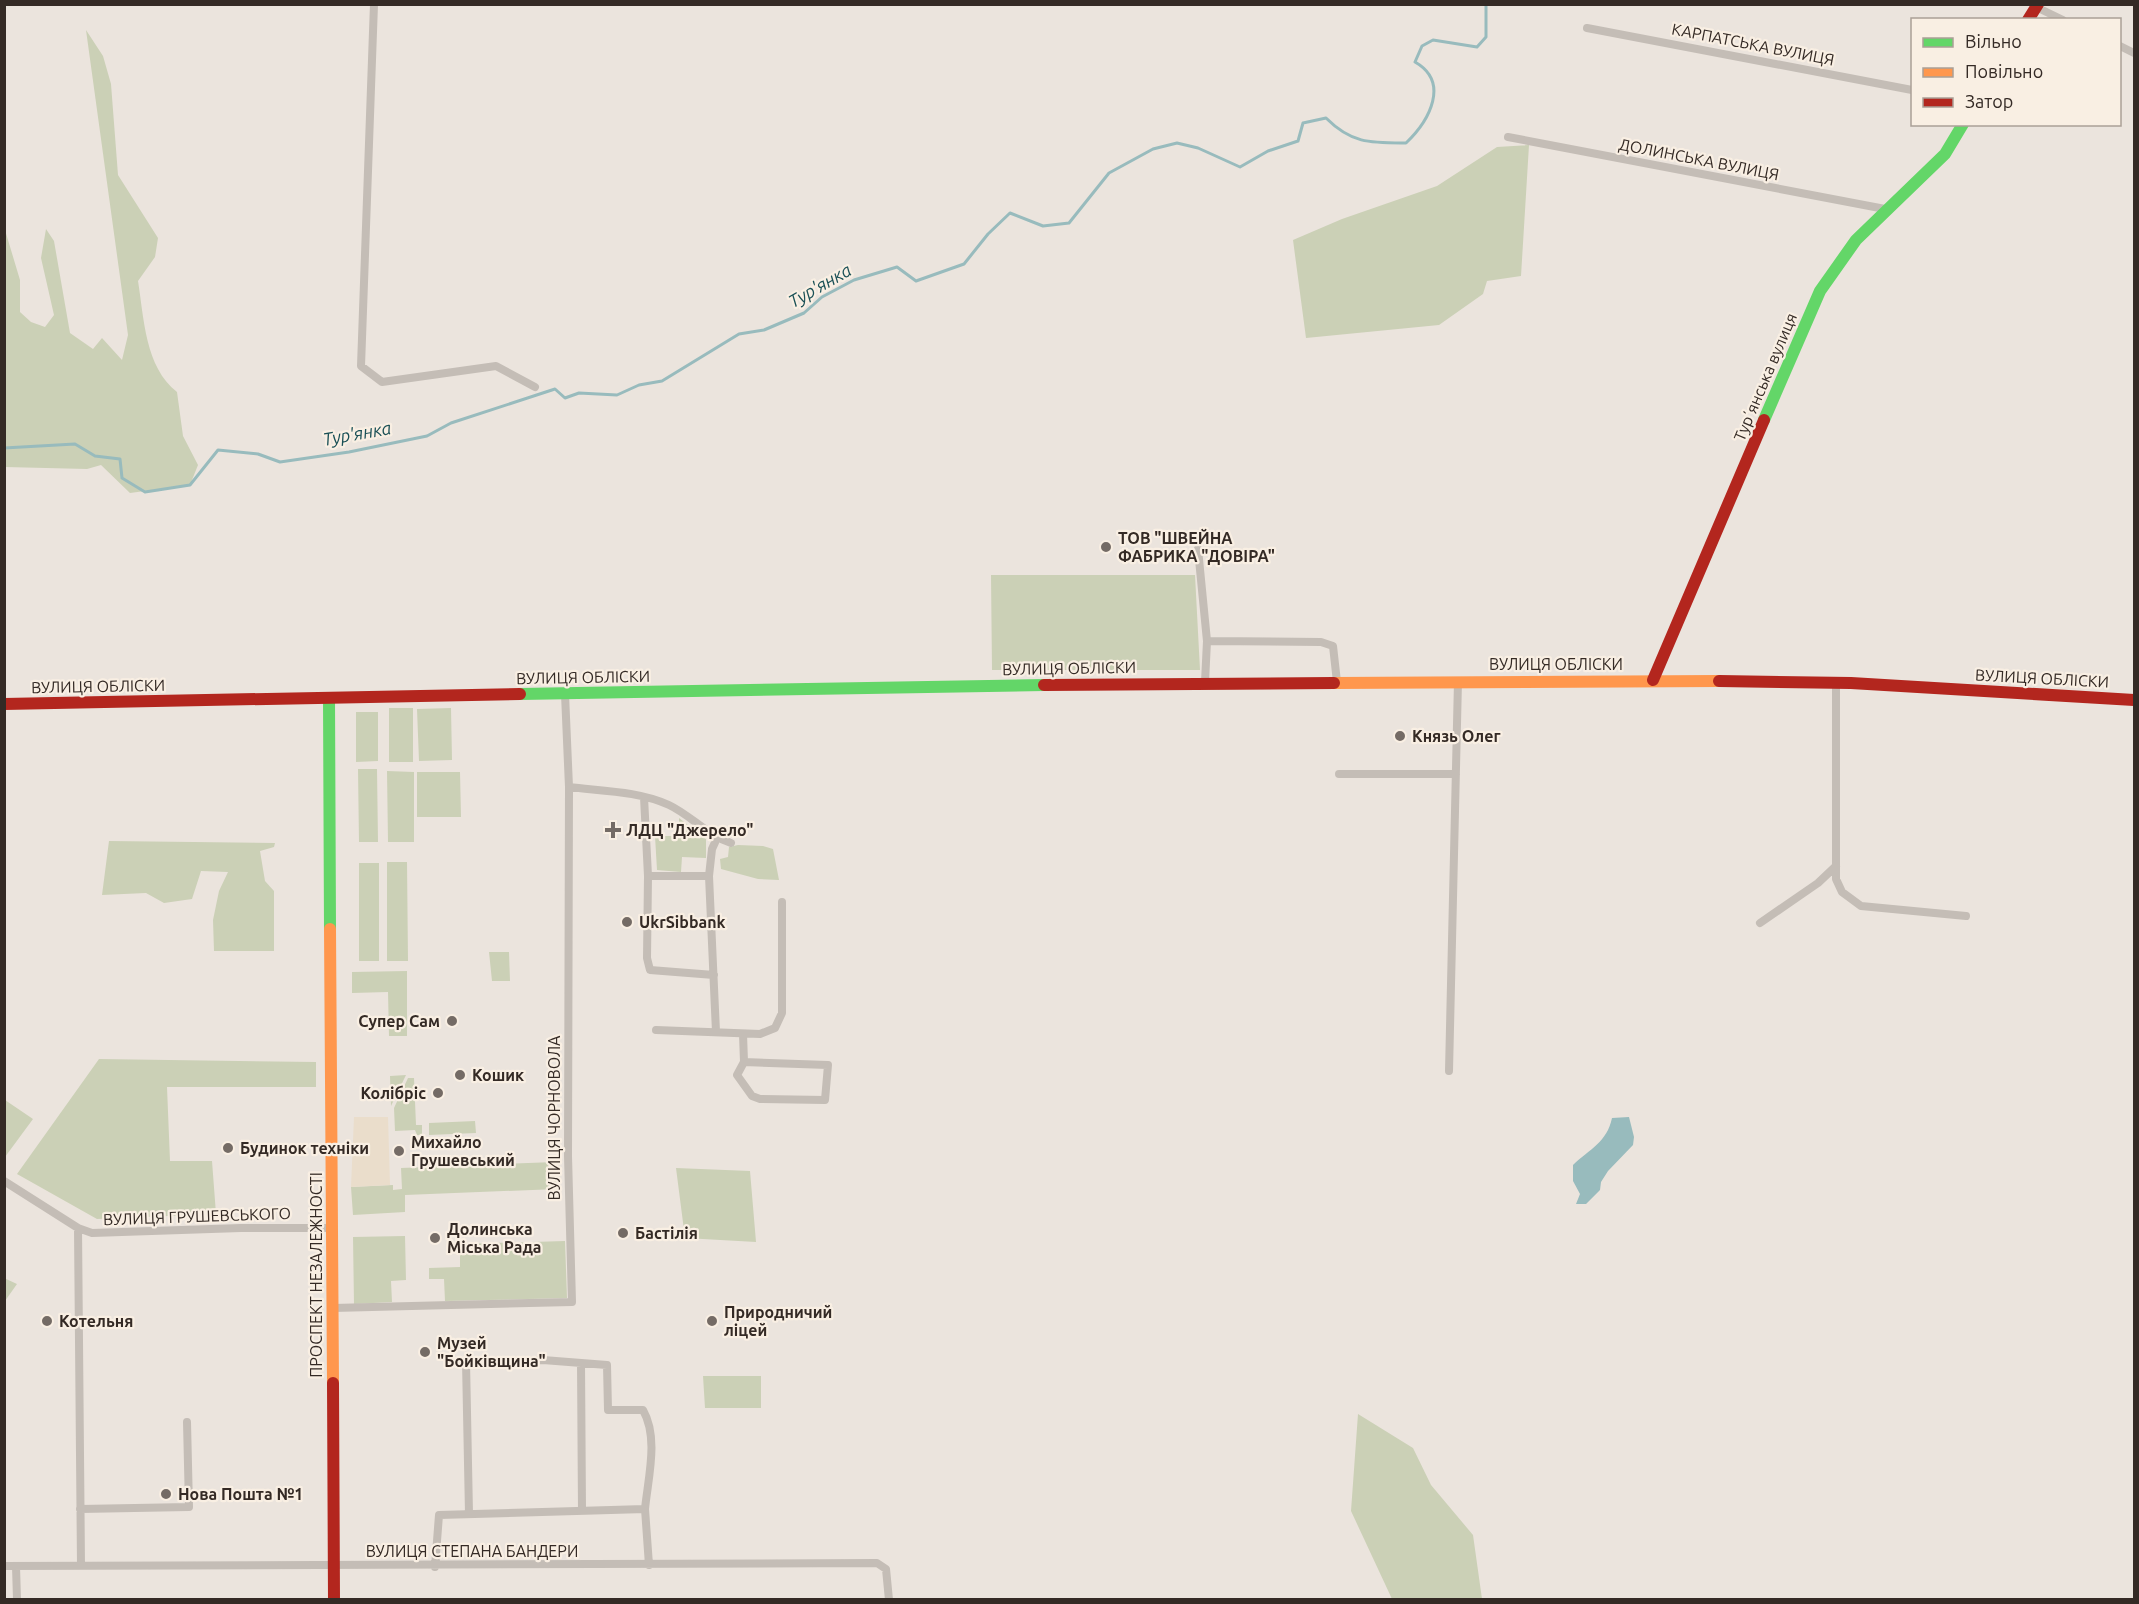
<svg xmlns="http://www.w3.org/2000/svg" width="2139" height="1604" viewBox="0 0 2139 1604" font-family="Ubuntu,sans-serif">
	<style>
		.green { fill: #cbd0b6 }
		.plaza { fill: #eaddcb }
		.water { fill: #98bbbd }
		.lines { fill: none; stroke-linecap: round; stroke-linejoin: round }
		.stream { stroke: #98bbbd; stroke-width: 3 }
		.street { stroke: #c4bdb6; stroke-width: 8 }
		.fast { stroke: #63d668; stroke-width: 12 }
		.slow { stroke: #ff974d; stroke-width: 12 }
		.jam { stroke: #b3261e; stroke-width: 12 }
		.poi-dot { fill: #746b65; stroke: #f9efe3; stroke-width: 2 }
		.labels { text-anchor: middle; stroke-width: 4.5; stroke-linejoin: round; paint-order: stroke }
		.street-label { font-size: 16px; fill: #342a25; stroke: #f9efe3 }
		.poi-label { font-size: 16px; font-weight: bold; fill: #342a25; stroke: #f9efe3; text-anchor: start }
		.water-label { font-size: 18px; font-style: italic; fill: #1a5056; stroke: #f9efe3 }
	</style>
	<rect width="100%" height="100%" fill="#ebe4dd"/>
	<path class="green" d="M86 30 103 56 111 84 118 175 158 238 155 257 138 281C144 318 145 367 177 392L183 436 198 465 190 485 130 493 101 465 87 469 5 467V230L20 280V312L31 322 45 327 54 315 41 258 46 229 54 241 70 333 93 349 102 338 122 360 128 335Z
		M1529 145 1521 276 1487 281 1483 294 1439 325 1306 338 1293 240 1342 219 1437 186 1497 147Z
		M991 575H1195L1200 670H992Z
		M389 708H413V762H389Z
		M451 708 452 760 419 761 417 709Z
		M356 712H378V761L356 762Z
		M358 769H377L378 842H359Z
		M387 771 414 772V842H388Z
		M417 772H460L461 817H417Z
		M679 818 706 839V858L682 857 681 872 657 870 655 836H679Z
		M109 841 275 843 274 847 260 851 265 881 274 891V951H214L213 920 219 891 228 872 201 871 192 899 164 903 146 893 102 895Z
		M738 845 763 846 773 849 779 880 758 879 721 869 720 859 728 857 729 847Z
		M387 862H407L408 961H387Z
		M359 863H379V961H359Z
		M489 952H509L510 981H492Z
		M407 971V1036H389L388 992 352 993V972Z
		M99 1059 316 1062V1087H167L170 1161H212L216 1214 97 1219 17 1174Z
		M406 1075 391 1106 390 1076Z
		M408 1078H414L416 1125H422V1135H417L415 1130 395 1131 394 1108Z
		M5 1100 33 1119 5 1157H4Z
		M475 1121 476 1133 429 1135V1123Z
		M555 1162 557 1189 405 1195V1212L353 1215 351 1187 393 1185V1190L402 1189 401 1168Z
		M676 1168 750 1171 756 1242 685 1238Z
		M405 1236 406 1280 391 1281 392 1302 354 1304 353 1237Z
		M565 1241 567 1298 445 1301 444 1279H429V1268L460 1267V1244Z
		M4 1278 17 1284 5 1301H4Z
		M703 1376H761V1408H705Z
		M1358 1414 1413 1448 1431 1485 1473 1535 1482 1599H1392L1351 1511Z"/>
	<path class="plaza" d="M354 1117H388L390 1185 351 1187Z"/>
	<path class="water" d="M1629 1117 1634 1137 1633 1145 1608 1171 1601 1182 1600 1190 1586 1204H1576L1580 1194 1573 1181V1165C1590 1149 1607 1142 1612 1118Z"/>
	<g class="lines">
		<path class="stream" d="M4 448 75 444 95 456 120 459 122 478 145 492 190 485 218 450 258 454 280 462 349 452 427 436 451 423 555 389 565 398 579 393 617 395 639 385 662 381 739 334 764 330 804 313 822 297 854 280 897 267 916 281 964 264 988 234 1010 213 1043 226 1069 223 1109 173 1153 149 1177 143 1198 148 1240 167 1268 151 1298 141 1303 123 1326 118C1352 144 1371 143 1406 143 1430 120 1450 82 1415 62L1422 46 1433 40 1477 47 1486 37V4"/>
		<path class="street" d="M374 4 361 366 382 382 496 366 535 387
			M2036 7 2063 20
			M1587 28 1912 90
			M2120 46 2134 53
			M1508 137 1885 209
			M1198 549 1207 641 1205 682
			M1207 641 1321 642 1333 646 1337 682
			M1836 683V879L1842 892 1861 906 1966 916
			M1339 774H1456
			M569 787C601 791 639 791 669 805 692 816 705 834 731 843
			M644 797 648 876 647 958 650 970 714 975
			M648 876H709L716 1032
			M709 876 712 849 717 838
			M1760 923 1818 883 1836 866
			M656 1030 760 1034 775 1028 782 1013V902
			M743 1034 744 1062 828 1065 825 1100 760 1099 752 1096 737 1075 744 1062
			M1449 1071 1458 681
			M4 1181 78 1228 92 1233 241 1228H333
			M78 1228 81 1566
			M333 1308 572 1302 568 1156 569 787 565 694
			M581 1363 582 1511
			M80 1509 189 1507 187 1422
			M469 1514 466 1361 543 1360 607 1365 608 1410H643C659 1438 648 1478 645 1509
			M4 1566 877 1563 886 1569 889 1600
			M16 1566 17 1600
			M435 1567 439 1515 645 1509 649 1565"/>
		<path class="fast" d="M1764 420 1820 291 1856 240 1945 154 1963 124
			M520 694 1044 685
			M329 698 330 929"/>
		<path class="slow" d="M1334 683 1719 681
			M330 929 333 1383"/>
		<path class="jam" d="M2028 20 2038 4
			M1653 680 1764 420
			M1719 681 1851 683 2134 700
			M1044 685 1334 683
			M4 704 520 694
			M333 1383 334 1600"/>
	</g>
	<g class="poi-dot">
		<circle cx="1106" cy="547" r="6"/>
		<circle cx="1400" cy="736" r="6"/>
		<path d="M610 821h6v6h6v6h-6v6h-6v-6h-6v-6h6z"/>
		<circle cx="627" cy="922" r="6"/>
		<circle cx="452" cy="1021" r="6"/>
		<circle cx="460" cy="1075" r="6"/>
		<circle cx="438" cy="1093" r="6"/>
		<circle cx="228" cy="1148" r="6"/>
		<circle cx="399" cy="1151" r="6"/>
		<circle cx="623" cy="1233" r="6"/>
		<circle cx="435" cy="1238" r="6"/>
		<circle cx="47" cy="1321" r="6"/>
		<circle cx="712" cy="1321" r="6"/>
		<circle cx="425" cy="1352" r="6"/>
		<circle cx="166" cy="1494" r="6"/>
	</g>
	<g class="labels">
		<g class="street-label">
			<text transform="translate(1753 44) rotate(11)" y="6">КАРПАТСЬКА ВУЛИЦЯ</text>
			<text transform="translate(1699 159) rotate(11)" y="6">ДОЛИНСЬКА ВУЛИЦЯ</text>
			<text transform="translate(1765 377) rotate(-67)" y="6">Турʼянська вулиця</text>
			<text x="1556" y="670">ВУЛИЦЯ ОБЛІСКИ</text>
			<text transform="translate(1069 668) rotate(-1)" y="6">ВУЛИЦЯ ОБЛІСКИ</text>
			<text transform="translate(583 677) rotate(-1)" y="6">ВУЛИЦЯ ОБЛІСКИ</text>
			<text transform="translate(2042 678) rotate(3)" y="6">ВУЛИЦЯ ОБЛІСКИ</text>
			<text transform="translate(98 686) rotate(-1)" y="6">ВУЛИЦЯ ОБЛІСКИ</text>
			<text transform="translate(554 1118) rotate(-90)" y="6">ВУЛИЦЯ ЧОРНОВОЛА</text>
			<text transform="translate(197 1216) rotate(-2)" y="6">ВУЛИЦЯ ГРУШЕВСЬКОГО</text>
			<text transform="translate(316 1275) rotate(-90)" y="6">ПРОСПЕКТ НЕЗАЛЕЖНОСТІ</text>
			<text x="472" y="1557">ВУЛИЦЯ СТЕПАНА БАНДЕРИ</text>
		</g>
		<g class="poi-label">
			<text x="1118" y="544">ТОВ "ШВЕЙНА<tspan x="1118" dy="18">ФАБРИКА "ДОВІРА"</tspan></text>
			<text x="1412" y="742">Князь Олег</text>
			<text x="626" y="836">ЛДЦ "Джерело"</text>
			<text x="639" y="928">UkrSibbank</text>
			<text x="440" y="1027" text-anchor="end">Супер Сам</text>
			<text x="472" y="1081">Кошик</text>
			<text x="426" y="1099" text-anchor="end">Колібріс</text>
			<text x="411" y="1148">Михайло<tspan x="411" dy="18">Грушевський</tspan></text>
			<text x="240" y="1154">Будинок техніки</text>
			<text x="447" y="1235">Долинська<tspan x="447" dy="18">Міська Рада</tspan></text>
			<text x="635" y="1239">Бастілія</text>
			<text x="724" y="1318">Природничий<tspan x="724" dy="18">ліцей</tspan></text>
			<text x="59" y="1327">Котельня</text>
			<text x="437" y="1349">Музей<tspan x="437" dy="18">"Бойківщина"</tspan></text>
			<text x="178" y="1500">Нова Пошта №1</text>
		</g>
		<g class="water-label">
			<text transform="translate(820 286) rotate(-30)" y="6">Тур'янка</text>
			<text transform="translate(357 434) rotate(-10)" y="6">Тур'янка</text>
		</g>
	</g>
	<rect width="2139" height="1604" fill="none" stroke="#342a25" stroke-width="12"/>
	<rect x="1911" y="18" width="210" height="108" fill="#f9efe3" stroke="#aaa097" stroke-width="1.5"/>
	<rect x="1923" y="38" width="30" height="9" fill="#63d668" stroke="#aaa097" stroke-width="1.5"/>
	<text x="1965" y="48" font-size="18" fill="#342a25">Вільно</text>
	<rect x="1923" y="68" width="30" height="9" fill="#ff974d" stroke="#aaa097" stroke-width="1.5"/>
	<text x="1965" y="78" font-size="18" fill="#342a25">Повільно</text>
	<rect x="1923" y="98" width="30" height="9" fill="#b3261e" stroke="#aaa097" stroke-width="1.5"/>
	<text x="1965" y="108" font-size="18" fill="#342a25">Затор</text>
</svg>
